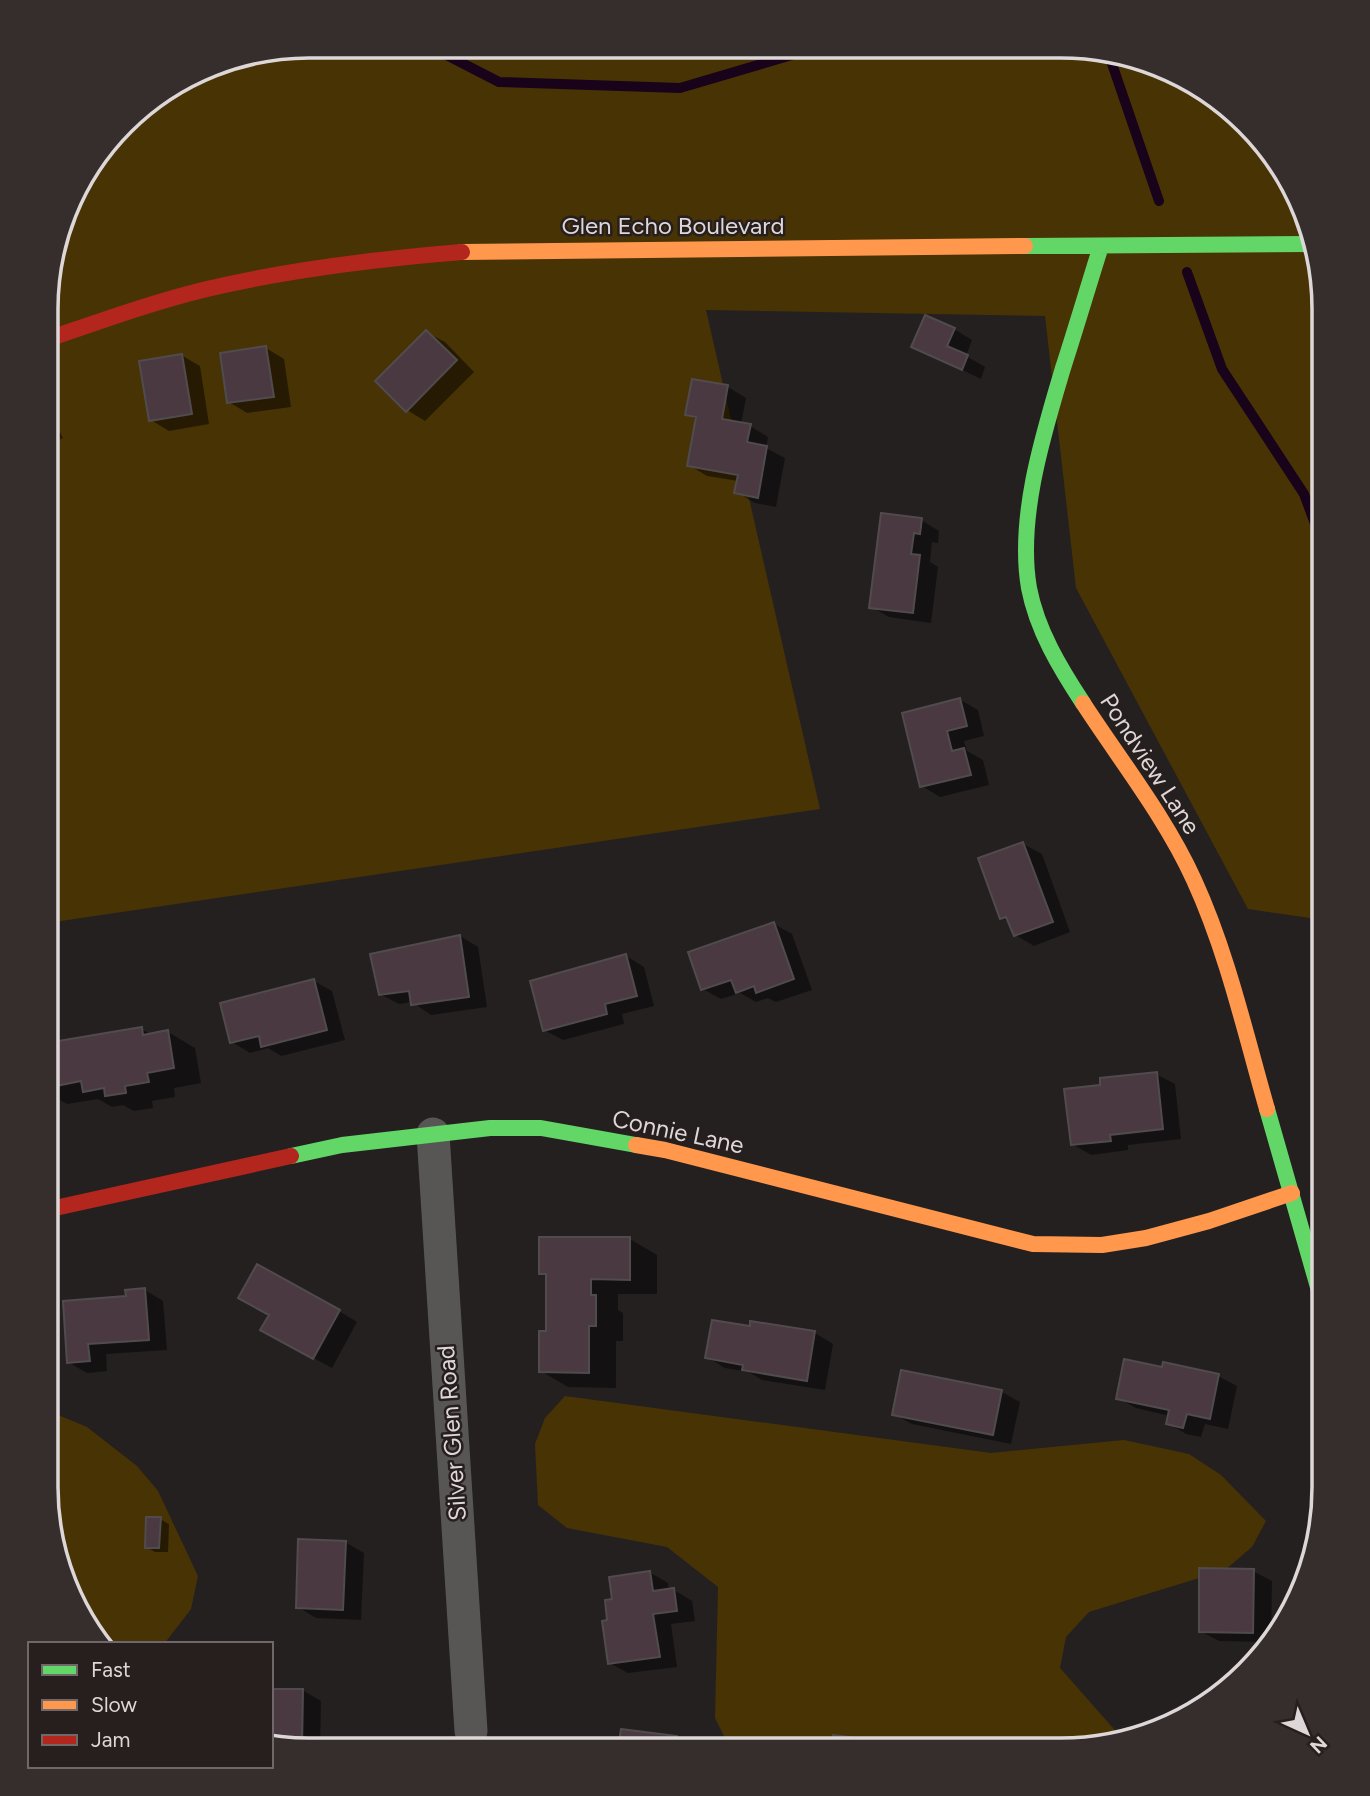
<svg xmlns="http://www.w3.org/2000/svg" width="1370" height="1796" viewBox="0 0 1370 1796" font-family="Figtree,sans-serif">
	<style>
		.green { fill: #483305 }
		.shadow { fill: #0007 }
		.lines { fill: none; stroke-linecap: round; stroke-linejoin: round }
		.stream { stroke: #18031b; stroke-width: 10 }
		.building { fill: #4b3941; stroke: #504b4d; stroke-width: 2 }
		.street { stroke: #585655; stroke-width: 33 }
		.fast { stroke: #63d668; stroke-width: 16 }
		.slow { stroke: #ff974d; stroke-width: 16 }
		.jam { stroke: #b3261e; stroke-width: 16 }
		.labels { text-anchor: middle; stroke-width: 5; stroke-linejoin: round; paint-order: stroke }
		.street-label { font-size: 24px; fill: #ddd7d7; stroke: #271e1e }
		.rim { fill: none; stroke: #ddd7d7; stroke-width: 3.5 }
	</style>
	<rect width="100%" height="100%" fill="#252020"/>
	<path class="green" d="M309 46 1096 48 1208 90 1259 135 1297 192 1324 308V920L1248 909 1076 588 1045 316 706 310 820 809 47 923 48 274 81 177 135 111 224 60Z
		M565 1396 991 1453 1124 1440 1189 1454 1221 1475 1266 1521 1252 1547 1225 1570 1089 1612 1066 1637 1060 1668 1121 1737 1062 1750H731L715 1718 718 1587 667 1547 567 1528 538 1505 535 1444 545 1418Z
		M46 1410 87 1427 137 1466 158 1491 198 1576 191 1609 164 1644H99L73 1604 46 1488Z"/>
	<path class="shadow" d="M954 329 972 340 966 356 985 367 981 379 913 346Z
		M426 332 445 342 474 372 425 421 407 410Z
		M266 348 284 359 291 407 247 413 229 402Z
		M181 355 200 366 209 424 169 431 151 420Z
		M693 381 728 387 746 398 741 424 750 426 768 437 766 448 785 458 776 507 755 503 736 492 738 481 707 476 689 465 697 420 687 414Z
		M48 419 55 423 63 438 47 445Z
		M921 520 939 531 938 543 932 542 930 562 938 567 931 623 889 617 871 607Z
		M959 699 978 710 984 736 964 741 967 751 983 760 989 785 940 797 922 786Z
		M1023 844 1042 854 1070 932 1034 946 1015 935 1011 923 1002 918Z
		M774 924 792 934 812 990 776 1002 768 998 756 1002 740 993 721 999 703 989Z
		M460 936 478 947 487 1007 431 1015 412 1002 399 1004 380 994Z
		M626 956 644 967 654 1006 622 1014 624 1024 563 1040 544 1030Z
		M314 981 332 991 345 1040 281 1056 268 1048 250 1053 232 1042Z
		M141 1029 152 1035 168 1032 195 1048 201 1083 174 1088 175 1097 152 1101 153 1108 134 1111 123 1105 112 1107 98 1099 67 1104 46 1092V1045Z
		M1156 1074 1175 1084 1181 1139 1128 1145V1150L1091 1155 1072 1144 1102 1087Z
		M630 1239 657 1255V1294H618V1310L623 1313V1341H616V1388L568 1387 541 1371 547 1332 548 1278 541 1273Z
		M145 1290 163 1301 167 1350 106 1354 107 1371 87 1373 68 1362 128 1298Z
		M339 1311 357 1322 332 1368 281 1340Z
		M752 1323 815 1333 833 1344 825 1390 762 1380 749 1372 725 1368 707 1357 751 1328Z
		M1163 1369 1218 1376 1237 1386 1228 1429 1205 1424 1201 1437 1186 1434 1168 1423 1170 1416 1136 1408 1118 1398Z
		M1002 1392 1020 1402 1011 1444 912 1424 894 1414Z
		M160 1519 169 1524 168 1552H155L146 1547Z
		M345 1542 364 1553 361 1620 316 1618 298 1607Z
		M1253 1571 1272 1581 1271 1642 1219 1641 1200 1631Z
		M649 1572 668 1583 669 1591 674 1590 692 1601 695 1621 671 1624 677 1667 628 1673 610 1663 609 1622 614 1601Z
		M302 1690 321 1701 320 1748 271 1747Z
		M622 1731 677 1738 695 1749H620Z
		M857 1740 866 1745 865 1750H832Z"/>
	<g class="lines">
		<path class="stream" d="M429 46 499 82 680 88 819 47
			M1108 52 1159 201
			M1187 272 1222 369 1304 494 1324 548"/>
	</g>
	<path class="building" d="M925 315 955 328 947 346 968 355 962 370 911 347Z
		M426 330 457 360 406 412 375 381Z
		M266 346 274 397 227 403 220 353Z
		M182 354 192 414 149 421 139 361Z
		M692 379 728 385 722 419 751 424 747 442 767 446 758 498 734 493 738 475 687 466 696 417 685 415Z
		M881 513 922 518 920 534 914 533 911 554 920 555 913 613 869 608Z
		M960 698 967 726 947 731 952 751 964 748 971 775 920 787 902 713Z
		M1023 842 1053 922 1014 936 1006 917 1000 919 978 858Z
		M774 922 794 979 756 993 754 986 736 993 731 980 701 990 688 952Z
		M460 935 469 997 411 1005 409 991 379 995 370 954Z
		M626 954 637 996 605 1004 607 1014 543 1031 530 981Z
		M314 979 327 1030 261 1047 259 1036 230 1043 220 1003Z
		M142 1027 143 1035 168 1030 174 1068 147 1073 149 1082 125 1086 126 1093 105 1096 104 1088 83 1092 81 1081 46 1088V1043Z
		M1157 1072 1163 1129 1110 1135 1111 1141 1071 1145 1064 1089 1100 1085V1078Z
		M539 1237H630V1280L591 1279V1295H596V1326H589V1373L539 1372V1331H546V1274H539Z
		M257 1264 340 1310 313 1359 260 1330 269 1315 238 1298Z
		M145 1288 149 1340 88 1344 90 1361 67 1363 63 1301 126 1296 125 1290Z
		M712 1320 750 1326V1321L815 1331 807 1381 742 1370 743 1365 705 1358Z
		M1124 1359 1162 1367 1163 1362 1219 1374 1210 1419 1187 1414 1183 1428 1166 1424 1169 1410 1116 1399Z
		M901 1370 1002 1390 993 1435 892 1415Z
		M146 1517H161L159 1548H145Z
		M298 1539 346 1541 343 1610 296 1608Z
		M1199 1568 1254 1569 1253 1633 1199 1632Z
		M650 1571 653 1591 674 1588 677 1611 653 1614 660 1657 608 1664 602 1621 607 1620 605 1600 612 1599 609 1577Z
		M271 1689H303L302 1748 271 1747Z
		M621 1729 677 1736 676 1749H618Z
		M833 1735 858 1738 856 1750H831Z"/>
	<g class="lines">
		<path class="street" d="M433 1134 471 1731"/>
		<path class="fast" d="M1025 246 1309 244
			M1083 703C1060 668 1037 630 1029 588 1017 518 1043 435 1063 368 1076 328 1088 287 1101 246
			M1267 1109 1324 1308
			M291 1156 342 1145 490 1128H541L636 1145"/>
		<path class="slow" d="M462 252 1025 246
			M1083 703C1120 760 1166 818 1194 880 1227 952 1245 1032 1267 1109
			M636 1145 665 1150 1033 1244 1102 1245 1146 1238 1209 1221 1292 1193"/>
		<path class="jam" d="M48 339C101 321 153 302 207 289 291 269 376 259 462 252
			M46 1210 291 1156"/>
	</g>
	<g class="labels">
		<g class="street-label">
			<text x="673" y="234">Glen Echo Boulevard</text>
			<text transform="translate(1150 764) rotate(57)" y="8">Pondview Lane</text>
			<text transform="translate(678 1132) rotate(12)" y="8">Connie Lane</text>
			<text transform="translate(452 1433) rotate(-94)" y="8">Silver Glen Road</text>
		</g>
	</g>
	<path d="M0 0H1370V1796H0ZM309 58H1061A251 251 0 0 1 1312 309V1487A251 251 0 0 1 1061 1738H309A251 251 0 0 1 58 1487V309A251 251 0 0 1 309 58Z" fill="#362d2d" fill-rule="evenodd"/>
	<path class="rim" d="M309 58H1061A251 251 0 0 1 1312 309V1487A251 251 0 0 1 1061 1738H309A251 251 0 0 1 58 1487V309A251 251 0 0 1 309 58Z"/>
	<rect x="28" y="1642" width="245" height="126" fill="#271e1e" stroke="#706868" stroke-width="2"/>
	<rect x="42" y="1665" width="35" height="10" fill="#63d668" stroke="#706868" stroke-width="2"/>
	<text x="91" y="1677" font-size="21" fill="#ddd7d7">Fast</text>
	<rect x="42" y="1700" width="35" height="10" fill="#ff974d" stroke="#706868" stroke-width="2"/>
	<text x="91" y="1712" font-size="21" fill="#ddd7d7">Slow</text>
	<rect x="42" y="1735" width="35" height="10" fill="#b3261e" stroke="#706868" stroke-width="2"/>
	<text x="91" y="1747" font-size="21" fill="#ddd7d7">Jam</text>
	<g transform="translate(1307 1733) rotate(136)" stroke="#271e1e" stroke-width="5" paint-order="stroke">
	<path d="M0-5L12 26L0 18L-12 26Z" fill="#ddd7d7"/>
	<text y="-10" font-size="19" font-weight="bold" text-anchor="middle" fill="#ddd7d7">N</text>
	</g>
</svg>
